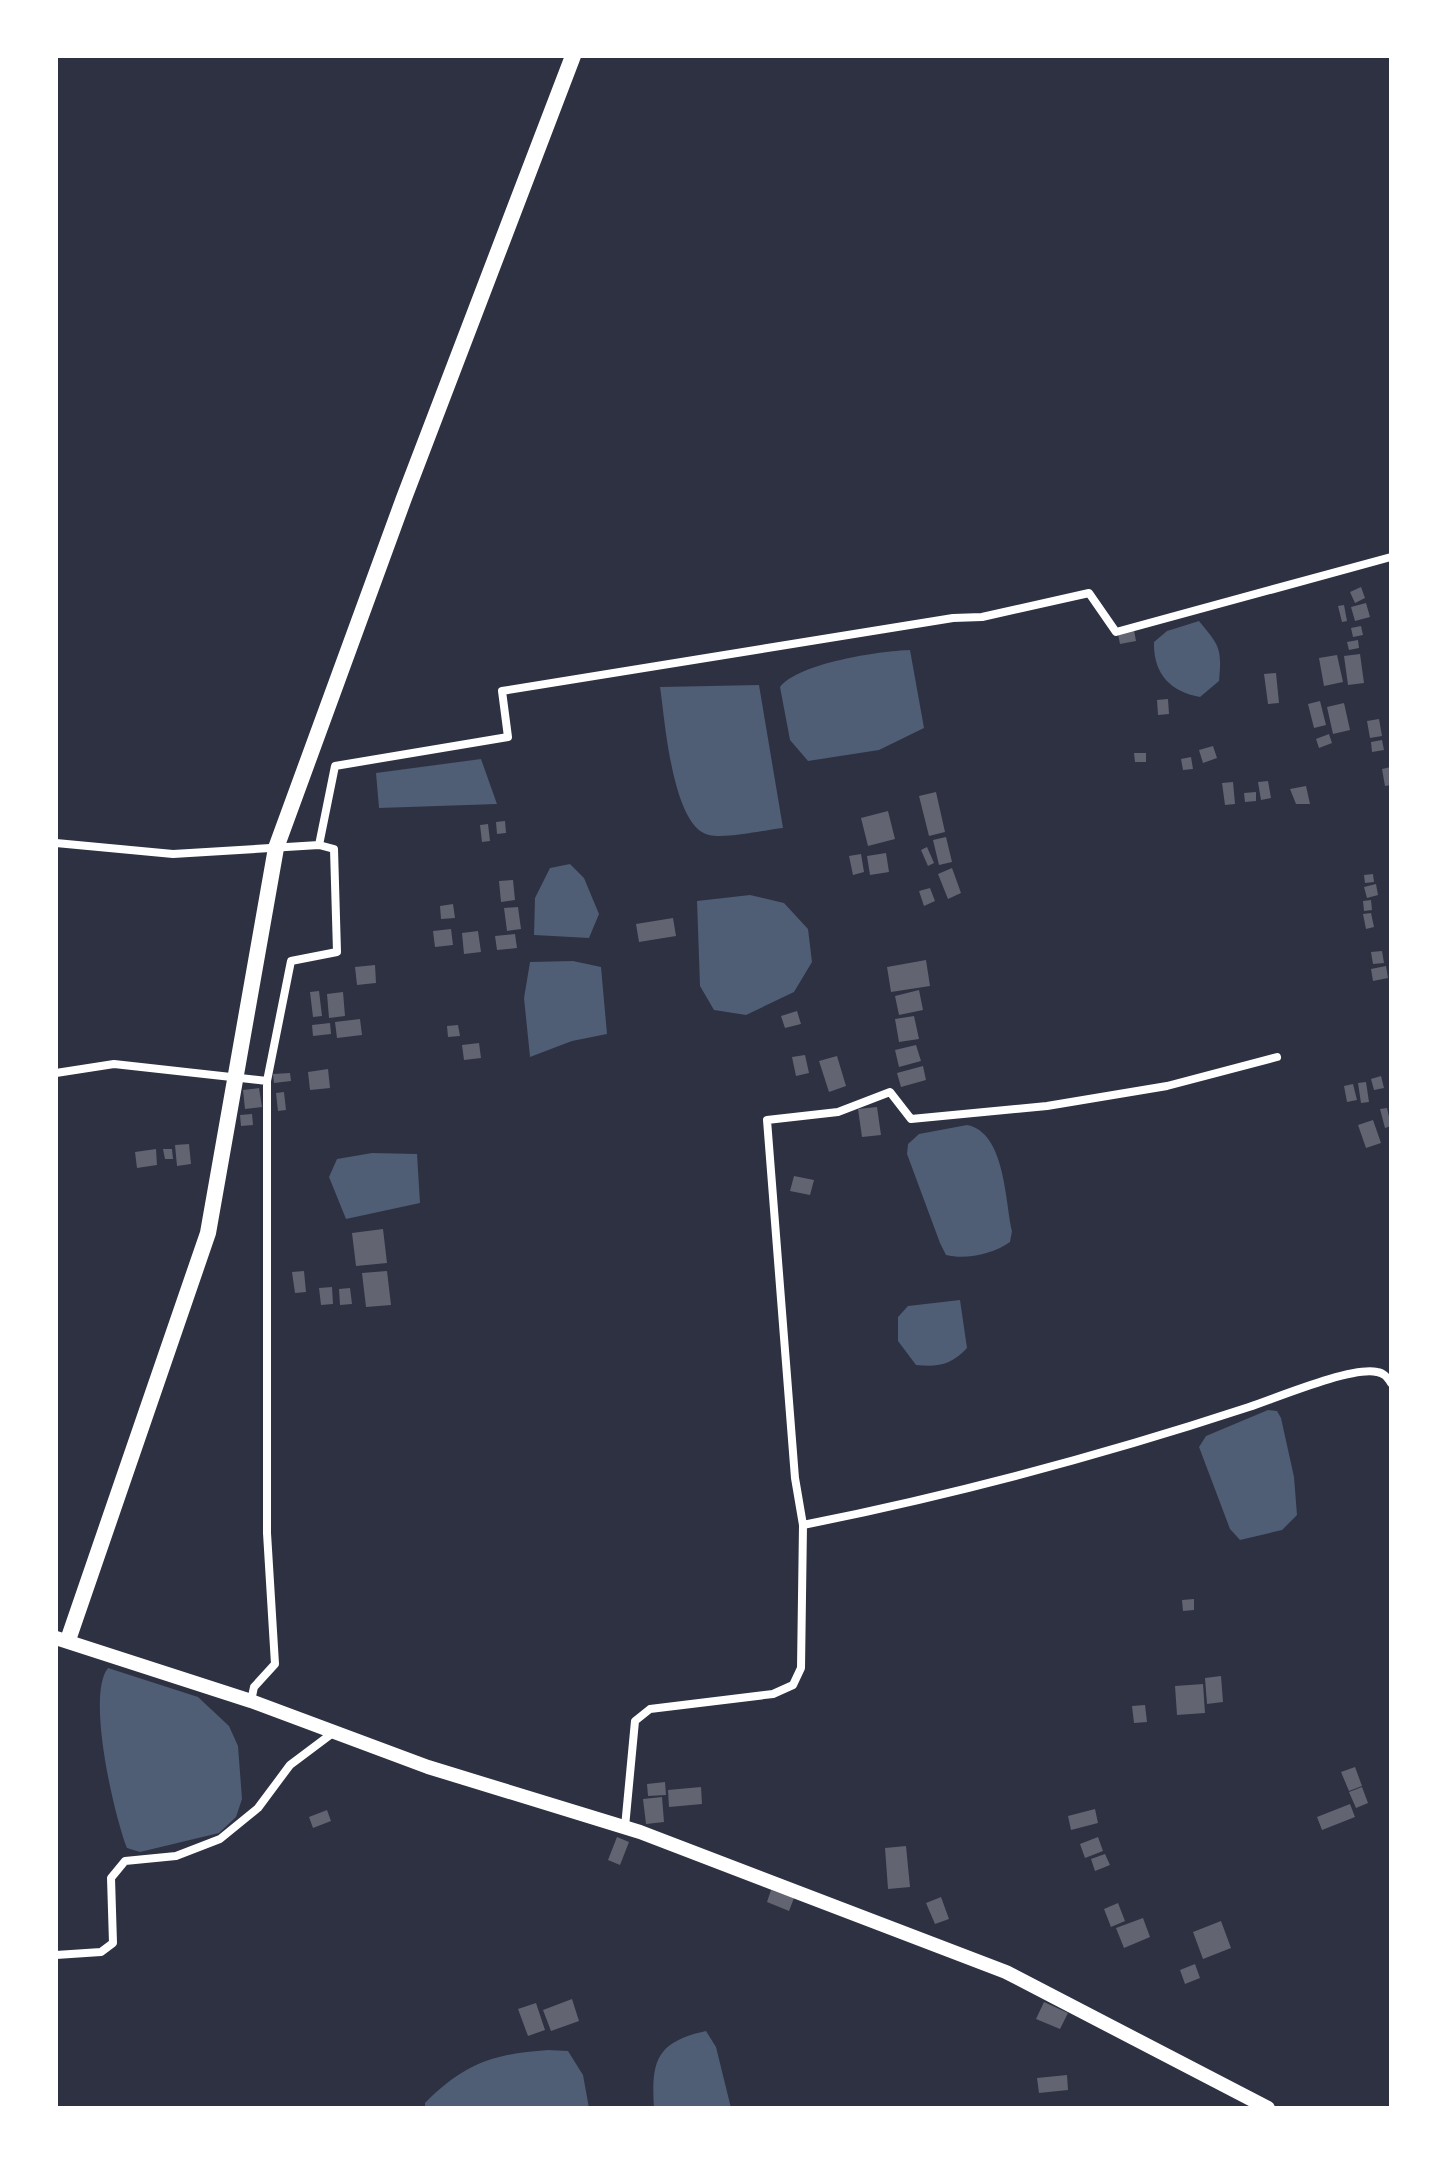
<svg xmlns="http://www.w3.org/2000/svg" width="1447" height="2164" viewBox="0 0 1447 2164" font-family="Arial,sans-serif">
	<style>
		.water { fill: #4f5d75 }
		.building { fill: #626471 }
		.lines { fill: none; stroke-linecap: round; stroke-linejoin: round }
		.minor { stroke: #fff; stroke-width: 8 }
		.tertiary { stroke: #fff; stroke-width: 14 }
		.primary { stroke: #fff; stroke-width: 16 }
	</style>
	<rect width="100%" height="100%" fill="#2d3142"/>
	<path class="water" d="M1199 621C1220 646 1222 649 1219 681L1200 697C1170 692 1153 673 1154 642L1167 631Z
		M910 650 924 728 879 750 808 761 790 740 780 687C799 663 879 651 910 650Z
		M759 685 783 828C764 830 726 839 709 835 672 827 665 719 660 687Z
		M481 759 497 804 379 808 376 773Z
		M570 864 584 878 599 914 589 938 534 935 535 898 550 868Z
		M750 895 784 903 808 929 812 962 794 992 746 1015 714 1010 700 986 697 901Z
		M573 961 601 967 607 1034 572 1041 530 1057 524 998 530 962Z
		M967 1125C1005 1132 1005 1200 1012 1231L1010 1242C993 1254 966 1260 946 1255L940 1243 907 1154 908 1144 919 1134Z
		M372 1153 417 1154 420 1203 346 1219 329 1177 337 1159Z
		M960 1300 967 1348C951 1365 939 1367 916 1365L898 1341V1317L908 1306Z
		M1268 1410 1277 1411 1281 1418 1294 1477 1297 1515 1282 1530 1240 1540 1230 1529 1199 1447 1206 1436Z
		M108 1668 198 1697 229 1726 238 1746 242 1799 236 1817 219 1833 140 1852 127 1848C114 1815 86 1695 108 1668Z
		M706 2031 716 2047 731 2108H654C651 2061 656 2042 706 2031Z
		M548 2050 568 2051 583 2075 589 2108H425V2103C465 2063 493 2054 548 2050Z"/>
	<path class="building" d="M1361 587 1365 598 1355 603 1350 592Z
		M1366 603 1370 617 1355 621 1351 607Z
		M1344 605 1347 621 1342 622 1338 606Z
		M1361 626 1363 635 1353 637 1351 628Z
		M1134 630 1136 641 1120 644 1118 634Z
		M1358 640 1359 648 1349 650 1347 642Z
		M1360 654 1364 683 1348 685 1344 656Z
		M1337 655 1343 682 1324 686 1319 658Z
		M1276 673 1279 703 1268 704 1264 674Z
		M1168 699 1169 714 1158 715 1157 700Z
		M1320 701 1326 725 1314 728 1308 704Z
		M1344 703 1350 730 1333 734 1327 707Z
		M1379 719 1382 736 1370 738 1367 721Z
		M1329 734 1332 743 1319 748 1316 739Z
		M1382 740 1384 750 1372 752 1371 742Z
		M1213 746 1217 758 1203 763 1199 750Z
		M1134 753H1146V762H1135Z
		M1191 757 1193 769 1183 770 1181 759Z
		M1391 767V785L1385 786 1382 769Z
		M1268 781 1271 798 1261 800 1258 782Z
		M1233 782 1235 804 1225 805 1222 783Z
		M1306 786 1310 804H1296L1290 789Z
		M936 792 945 832 929 836 919 796Z
		M1256 792V801L1245 802 1244 793Z
		M888 811 895 839 868 846 861 818Z
		M505 821 506 833 497 834 496 822Z
		M488 824 490 841 482 842 480 825Z
		M946 837 952 862 939 865 933 840Z
		M927 847 934 863 928 866 921 850Z
		M886 853 889 872 870 875 867 856Z
		M861 854 864 872 853 875 849 856Z
		M952 868 961 893 948 899 938 874Z
		M1373 874 1374 882 1365 883 1364 875Z
		M513 880 515 900 501 902 499 881Z
		M1376 884 1378 895 1367 898 1364 887Z
		M930 888 935 901 924 906 919 891Z
		M1371 900 1372 910 1364 911 1363 901Z
		M453 904 455 918 441 919 440 906Z
		M518 907 521 929 507 931 504 908Z
		M1371 913 1374 927 1366 929 1363 914Z
		M673 918 676 936 639 942 636 924Z
		M451 929 453 945 435 947 433 931Z
		M478 931 481 952 464 954 462 933Z
		M515 934 517 948 497 950 495 936Z
		M1382 951 1384 963 1373 964 1371 952Z
		M926 960 930 986 891 992 887 967Z
		M375 965 376 983 357 985 355 967Z
		M1386 966 1388 978 1373 981 1371 969Z
		M919 990 923 1010 899 1015 895 996Z
		M319 991 322 1016 313 1017 310 992Z
		M343 992 345 1016 329 1018 327 994Z
		M797 1011 801 1024 785 1028 781 1016Z
		M914 1016 919 1039 899 1042 895 1019Z
		M360 1019 362 1035 337 1038 335 1022Z
		M330 1023 331 1034 313 1036 312 1025Z
		M458 1025 460 1036 448 1037 447 1026Z
		M479 1043 481 1058 464 1060 462 1045Z
		M916 1045 921 1061 899 1067 895 1050Z
		M805 1055 809 1073 796 1076 792 1057Z
		M837 1056 846 1086 829 1092 819 1061Z
		M923 1066 926 1080 901 1087 897 1073Z
		M328 1069 330 1088 310 1090 308 1072Z
		M290 1073 291 1081 274 1083 273 1074Z
		M1381 1076 1384 1088 1374 1090 1371 1079Z
		M1366 1082 1369 1102 1361 1103 1358 1083Z
		M1353 1084 1357 1100 1347 1102 1344 1086Z
		M259 1088 262 1107 245 1109 243 1090Z
		M284 1092 286 1110 278 1111 276 1093Z
		M877 1107 881 1135 862 1137 858 1109Z
		M1387 1108 1391 1126 1385 1128 1380 1109Z
		M252 1114 253 1125 241 1126 240 1115Z
		M1373 1120 1381 1143 1366 1148 1358 1125Z
		M189 1144 191 1164 177 1166 175 1145Z
		M156 1149 157 1165 137 1168 135 1152Z
		M163 1149H172L173 1159H165Z
		M794 1176 814 1180 810 1195 790 1191Z
		M383 1229 387 1263 356 1266 352 1233Z
		M304 1271 306 1292 295 1293 292 1272Z
		M387 1271 391 1305 366 1307 362 1273Z
		M332 1287 333 1304 321 1305 319 1288Z
		M350 1288 352 1304 340 1305 339 1289Z
		M1194 1599V1610L1183 1611 1182 1600Z
		M1221 1676 1223 1702 1207 1704 1205 1678Z
		M1203 1684 1205 1713 1177 1715 1175 1686Z
		M1145 1705 1147 1722 1134 1723 1132 1706Z
		M1355 1767 1362 1786 1349 1791 1341 1772Z
		M665 1782 666 1795 648 1796 647 1784Z
		M701 1787 702 1804 669 1807 668 1790Z
		M1362 1787 1368 1803 1356 1808 1349 1792Z
		M662 1797 664 1822 646 1824 643 1799Z
		M1350 1804 1355 1817 1322 1830 1317 1817Z
		M1095 1809 1098 1823 1071 1830 1068 1816Z
		M327 1810 331 1821 313 1828 309 1817Z
		M617 1837 629 1842 620 1865 608 1860Z
		M1098 1837 1103 1851 1085 1858 1080 1844Z
		M906 1846 910 1887 888 1889 885 1848Z
		M1105 1854 1110 1865 1095 1871 1091 1859Z
		M771 1890 794 1898 789 1911 767 1902Z
		M941 1897 949 1919 935 1924 926 1903Z
		M1118 1903 1125 1921 1111 1927 1104 1909Z
		M1143 1918 1150 1937 1124 1948 1116 1928Z
		M1221 1921 1231 1948 1203 1959 1193 1932Z
		M1195 1964 1200 1978 1185 1984 1180 1970Z
		M572 1999 579 2021 551 2031 543 2010Z
		M1044 2002 1068 2013 1060 2029 1036 2019Z
		M536 2003 545 2030 528 2036 518 2009Z
		M1067 2075 1068 2090 1039 2093 1037 2078Z"/>
	<g class="lines">
		<path class="minor" d="M56 843 173 854 319 845 335 766 508 737 502 691 953 618 982 617 1089 593 1116 632 1391 557
			M56 1073 114 1064 267 1081V1533L275 1664 254 1687 251 1701
			M267 1081 291 961 337 952 334 849 319 845
			M803 1525C953 1495 1103 1455 1249 1407 1276 1398 1352 1366 1377 1372 1384 1373 1387 1377 1391 1383
			M625 1827 635 1721 650 1709 773 1694 793 1685 801 1668 803 1525 795 1478 767 1120 838 1112 890 1092 911 1119 1047 1106 1167 1086 1277 1057
			M56 1955 101 1952 113 1943 111 1878 125 1861 176 1856 220 1839 258 1808 290 1765 334 1732"/>
		<path class="tertiary" d="M56 1638 251 1701 428 1767 640 1832 1006 1972 1268 2108"/>
		<path class="primary" d="M68 1640 208 1233 276 848 404 498 573 56"/>
	</g>
	<rect width="1447" height="2164" fill="none" stroke="#ffffff" stroke-width="116"/>
</svg>
